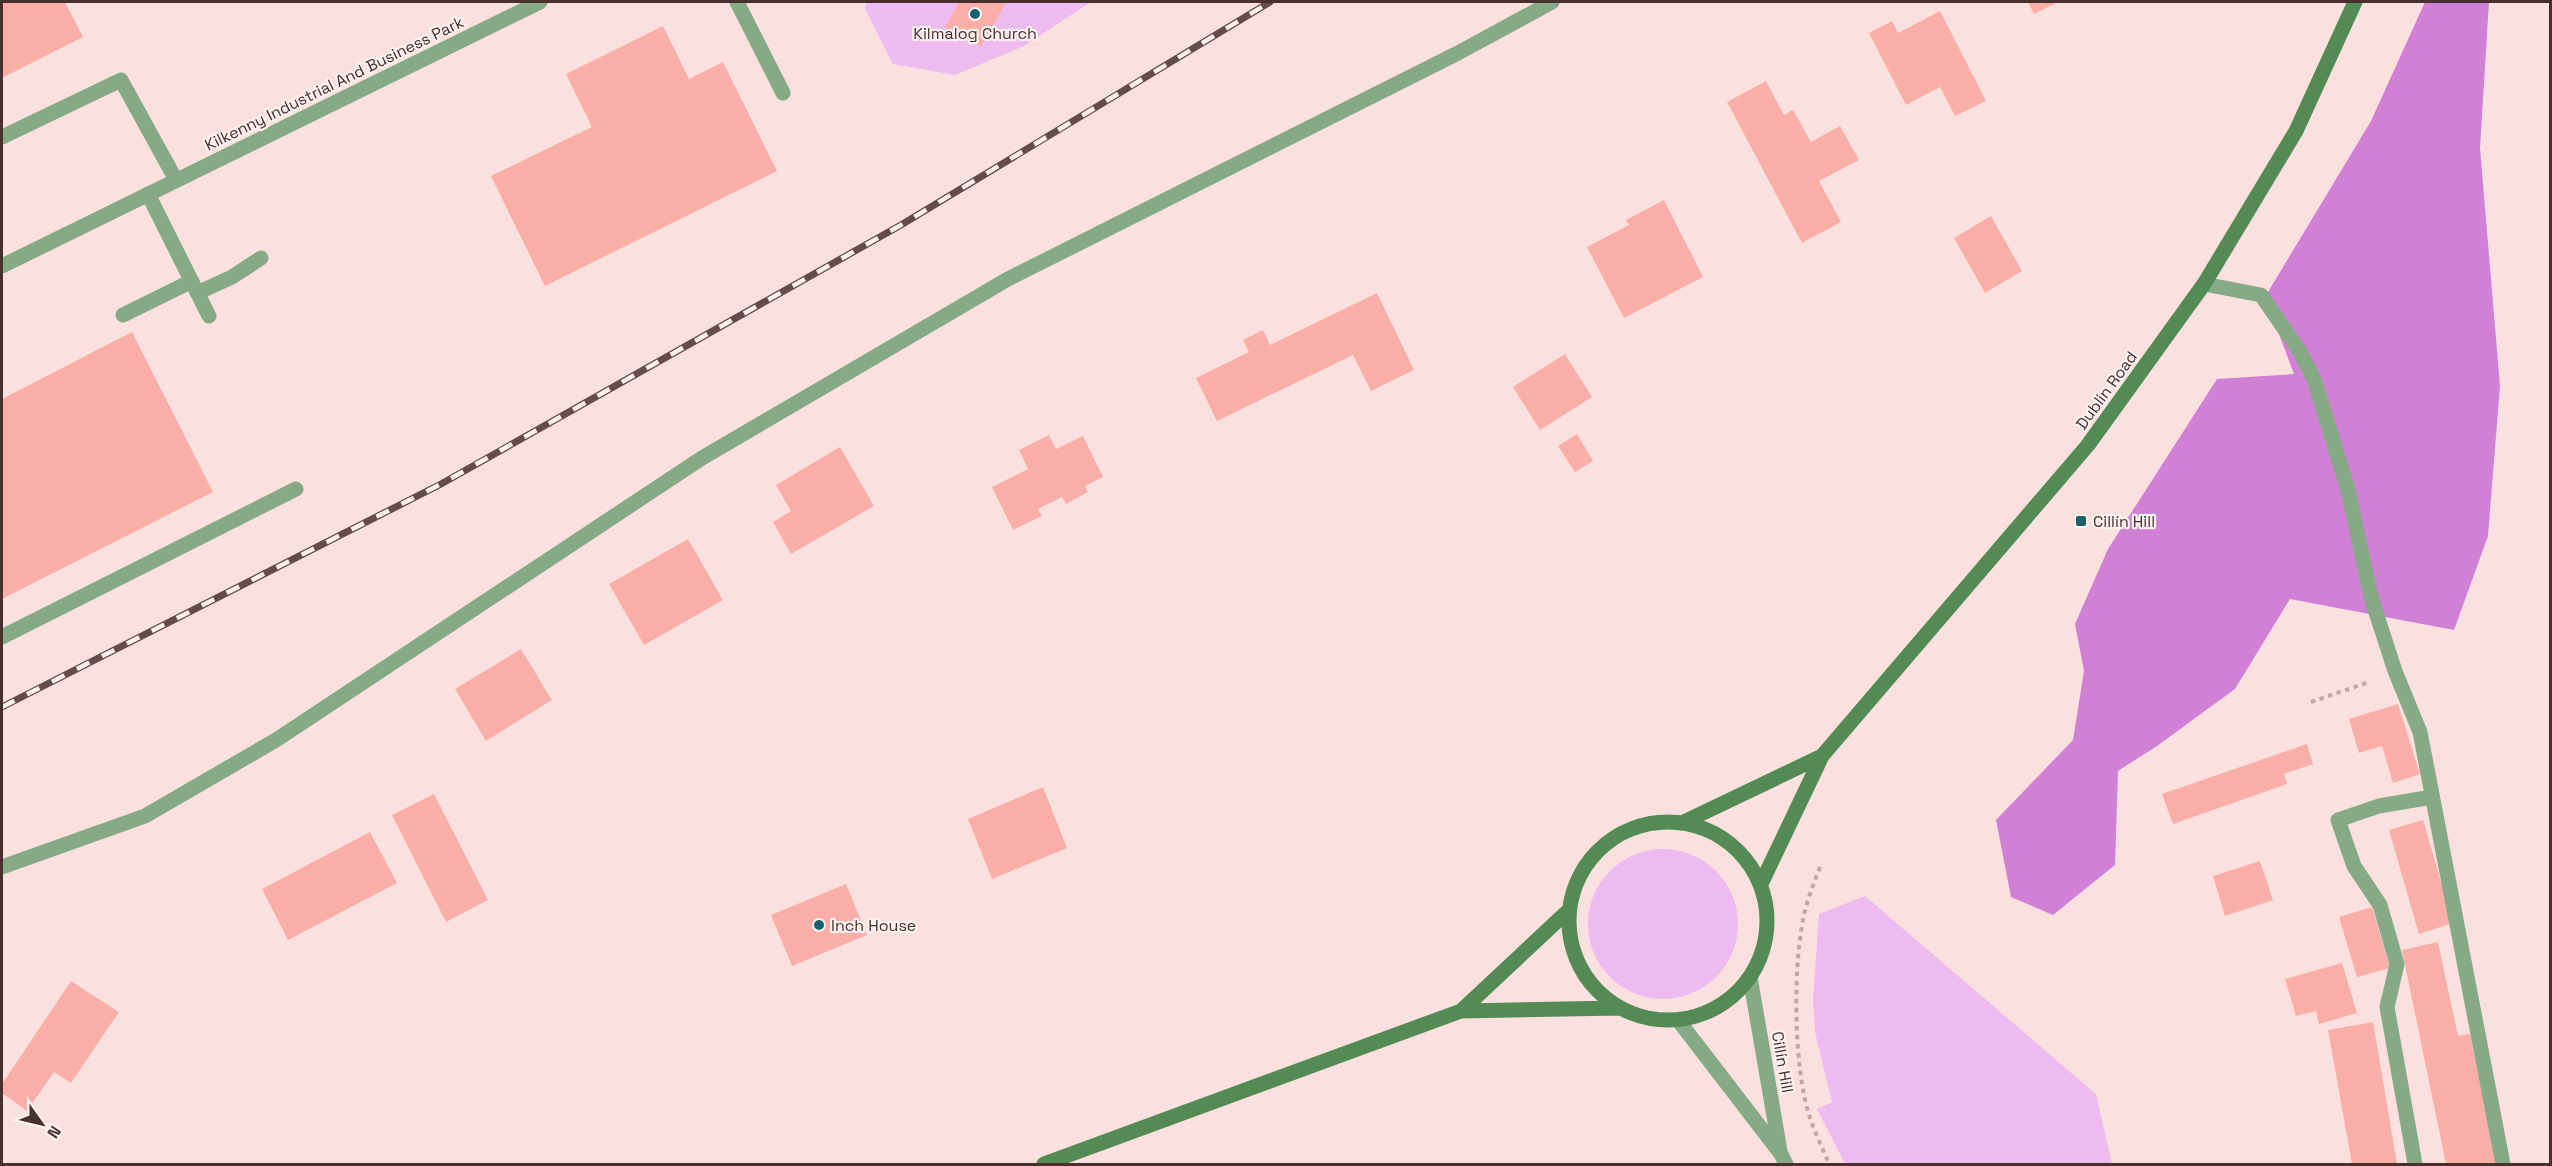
<svg xmlns="http://www.w3.org/2000/svg" width="2552" height="1166" viewBox="0 0 2552 1166" font-family="'Space Grotesk',sans-serif">
	<style>
		.green { fill: #eebbf0 }
		.forest { fill: #d080d5 }
		.building { fill: #f9aea8 }
		.lines { fill: none; stroke-linecap: round; stroke-linejoin: round }
		.path { stroke: #bfa7a5; stroke-width: 4; stroke-dasharray: 4.5 4.5; stroke-linecap: butt }
		.service { stroke: #86aa85; stroke-width: 15 }
		.minor { stroke: #86aa85; stroke-width: 15 }
		.secondary { stroke: #548b55; stroke-width: 15 }
		.rail-casing { stroke: #644c4a; stroke-width: 7 }
		.rail { stroke: #fef2f1; stroke-width: 4.5; stroke-dasharray: 14; stroke-linecap: butt }
		.poi-dot { fill: #17646c; stroke: #fef2f1; stroke-width: 2 }
		.labels { text-anchor: middle; stroke-width: 4.5; stroke-linejoin: round; paint-order: stroke }
		.poi-label { font-size: 16px; fill: #47302e; stroke: #fef2f1; text-anchor: start }
		.street-label { font-size: 16px; fill: #47302e; stroke: #fef2f1 }
	</style>
	<rect width="100%" height="100%" fill="#fae1df"/>
	<path class="green" d="M867 2H1091L1024 46 955 75 893 64 865 8Z
		M1588 924a75 75 0 1 1 150 0a75 75 0 1 1-150 0Z
		M1865 896 2096 1094 2112 1164H1845L1817 1109 1832 1102 1815 1032 1813 1000 1819 914Z"/>
	<path class="forest" d="M2425 2H2489L2480 148 2500 386 2488 536 2454 630 2290 599 2235 689 2157 746 2118 771 2115 865 2053 915 2011 897 1996 820 2073 740 2084 671 2075 624 2108 549 2217 379 2294 374 2265 297 2371 121Z"/>
	<path class="building" d="M2 2H65L83 37 2 78Z
		M959 2H1006L981 47 945 27Z
		M2028 2H2058L2034 14Z
		M1940 11 1986 101 1955 116 1940 87 1906 105 1869 33 1892 21 1898 33Z
		M663 26 689 79 723 62 777 171 545 286 491 176 592 127 566 74Z
		M1766 81 1784 115 1793 110 1811 142 1840 126 1859 160 1819 181 1841 222 1802 243 1727 102Z
		M1664 200 1703 277 1624 318 1587 247 1629 225 1626 220Z
		M1991 216 2022 271 1985 293 1954 238Z
		M1377 293 1414 370 1371 391 1353 355 1217 421 1196 378 1249 352 1243 340 1263 330 1270 345Z
		M132 332 213 492 2 599V399Z
		M1565 354 1592 397 1540 430 1513 387Z
		M1577 434 1593 461 1575 472 1558 446Z
		M1049 435 1056 449 1083 436 1103 477 1085 486 1088 492 1066 504 1062 497 1038 509 1042 516 1013 530 992 487 1028 469 1019 450Z
		M840 447 874 506 791 554 773 522 791 511 776 485Z
		M688 539 723 600 644 645 609 584Z
		M521 649 552 700 486 741 455 689Z
		M2398 704 2420 774 2393 783 2382 746 2359 753 2349 719Z
		M2307 744 2313 764 2284 774 2287 784 2173 824 2162 794Z
		M1043 787 1067 848 992 879 968 819Z
		M434 794 488 900 446 922 392 815Z
		M2423 820 2453 923 2419 934 2389 830Z
		M370 832 397 883 288 940 262 889Z
		M2260 861 2273 900 2225 916 2213 876Z
		M846 884 867 935 792 966 771 915Z
		M2372 907 2390 968 2357 977 2339 917Z
		M2438 942 2458 1036 2470 1034 2497 1164H2446L2402 950Z
		M2342 963 2357 1013 2319 1024 2316 1011 2296 1016 2285 979Z
		M71 981 119 1012 71 1083 54 1072 27 1111 2 1093V1084Z
		M2373 1022 2397 1164H2352L2328 1030Z"/>
	<g class="lines">
		<path class="path" d="M2311 702 2369 682
			M1820 867C1815 880 1810 893 1806 907 1792 957 1793 1069 1810 1118 1815 1133 1823 1149 1829 1164"/>
		<path class="service" d="M737 2 783 93
			M2 137 121 80 176 180
			M148 194 209 316
			M2 266 540 2
			M197 293 232 277 261 258
			M123 315 192 281
			M2 637 296 489
			M1750 977 1780 1151
			M1678 1020 1781 1154 1786 1164
			M2415 1164 2387 1007 2397 964 2380 905 2354 866 2338 820 2379 806 2432 797"/>
		<path class="minor" d="M2204 284 2261 295 2299 350 2314 379 2348 490 2371 597 2395 671 2420 732 2503 1164
			M2 867 145 816 276 740 702 458 1008 279 1458 53 1552 2"/>
		<path class="secondary" d="M1569 921a99 99 0 1 1 198 0a99 99 0 1 1-198 0Z
			M1684 822 1822 756
			M1761 884 1822 756 2088 445 2204 284 2296 131 2355 2
			M1461 1011 1569 910
			M1044 1164 1461 1011 1619 1008"/>
		<g class="rail-casing">
			<path id="rail" d="M2 707 441 484 901 225 1270 2"/>
		</g>
		<use href="#rail" class="rail"/>
	</g>
	<g class="poi-dot">
		<circle cx="975" cy="14" r="6"/>
		<rect x="2075" y="515" width="12" height="12" rx="3"/>
		<circle cx="819" cy="925" r="6"/>
	</g>
	<g class="labels">
		<g class="poi-label">
			<text x="975" y="39" text-anchor="middle">Kilmalog Church</text>
			<text x="2093" y="527">Cillín Hill</text>
			<text x="831" y="931">Inch House</text>
		</g>
		<g class="street-label">
			<text transform="translate(334 83) rotate(-26)" y="6">Kilkenny Industrial And Business Park</text>
			<text transform="translate(2106 390) rotate(-54)" y="6">Dublin Road</text>
			<text transform="translate(1783 1062) rotate(80)" y="6">Cillín Hill</text>
		</g>
	</g>
	<rect width="2552" height="1166" fill="none" stroke="#47302e" stroke-width="6"/>
	<g transform="translate(42 1124) rotate(124)" stroke="#fef2f1" stroke-width="4.5" paint-order="stroke">
	<path d="M0-4.5L10 22L0 15L-10 22Z" fill="#47302e"/>
	<text y="-9" font-size="16" font-weight="bold" text-anchor="middle" fill="#47302e">N</text>
	</g>
</svg>
